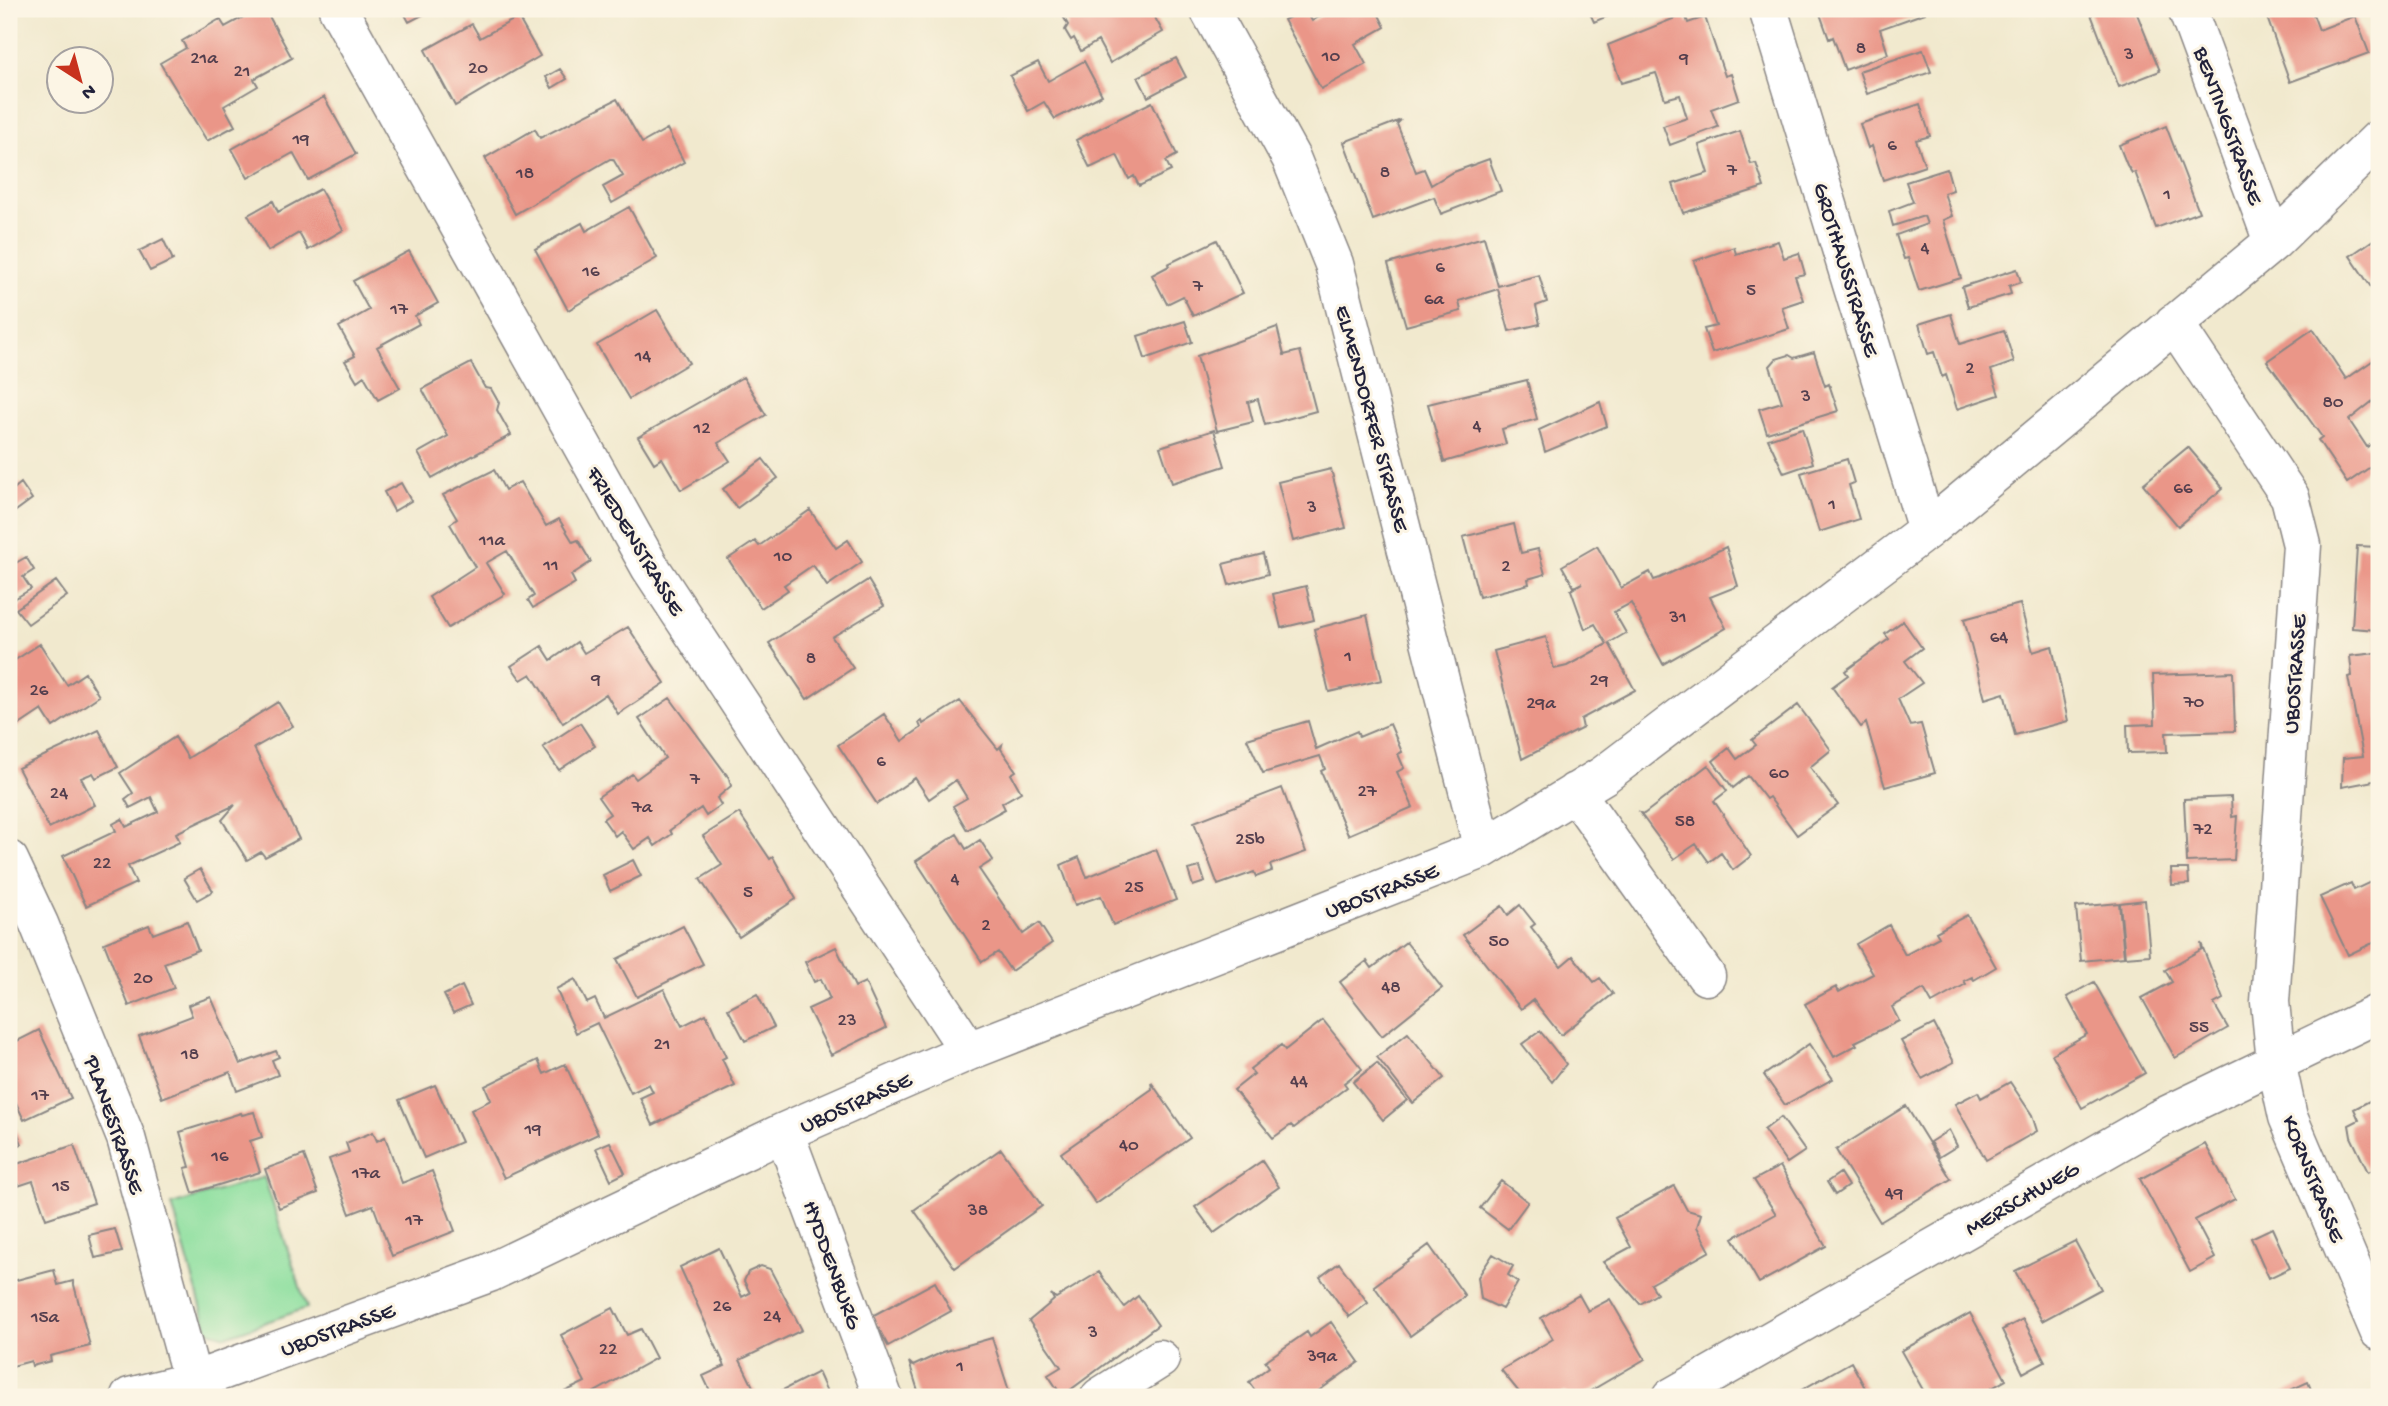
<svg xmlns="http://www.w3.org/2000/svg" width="2388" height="1406" viewBox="0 0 2388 1406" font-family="'Gochi Hand',sans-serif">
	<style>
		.green { fill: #8ddf9f; stroke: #58806d; stroke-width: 2 }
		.building { fill: #ea9688 }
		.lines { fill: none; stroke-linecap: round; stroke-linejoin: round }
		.minor-casing { stroke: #8a8684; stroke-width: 41 }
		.minor { stroke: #fff; stroke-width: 38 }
		.labels { text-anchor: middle; stroke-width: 6; stroke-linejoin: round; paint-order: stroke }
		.number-label { font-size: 19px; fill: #543f4e }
		.street-label { font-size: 23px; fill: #22223b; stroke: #fcf5e5 }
	</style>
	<rect width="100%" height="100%" fill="#fcf5e5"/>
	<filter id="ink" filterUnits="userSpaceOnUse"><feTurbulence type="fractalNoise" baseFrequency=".0143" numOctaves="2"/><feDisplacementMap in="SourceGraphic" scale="14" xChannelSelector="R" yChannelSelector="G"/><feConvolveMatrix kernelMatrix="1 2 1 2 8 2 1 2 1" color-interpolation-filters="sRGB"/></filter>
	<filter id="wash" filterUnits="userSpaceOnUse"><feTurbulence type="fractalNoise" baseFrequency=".00686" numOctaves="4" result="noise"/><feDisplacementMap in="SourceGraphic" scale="28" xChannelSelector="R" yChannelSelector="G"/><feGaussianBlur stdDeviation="1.57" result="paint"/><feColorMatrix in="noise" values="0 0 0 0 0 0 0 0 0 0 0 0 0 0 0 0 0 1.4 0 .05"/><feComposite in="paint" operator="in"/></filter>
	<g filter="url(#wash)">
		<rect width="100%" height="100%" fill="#f1e9ce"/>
		<path class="green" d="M264 1177 307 1308 226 1336 208 1331 172 1205Z"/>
		<g id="blocks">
			<path class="building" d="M258 9H265L292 58 254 79 258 86 224 106 235 126 207 141 160 63 186 48 182 41 220 19 225 27Z
				M402 9H434L409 22Z
				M1059 9H1150L1163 32 1110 63 1098 41 1081 51 1074 38 1071 40 1065 30 1068 25Z
				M1305 9 1312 21 1333 9H1376L1385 27 1355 44 1366 64 1321 89 1284 20Z
				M1588 9H1623L1594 22Z
				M1826 9H1924L1925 13 1880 29 1888 54 1845 70 1833 37 1829 39 1819 11Z
				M2089 9H2135L2160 71 2119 87Z
				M2264 9H2311L2319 30 2355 16 2369 53 2290 82Z
				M526 13 527 15 519 19 540 56 455 106 425 50 472 24 480 38Z
				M1685 14 1688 23 1705 17 1725 76 1731 74 1739 99 1711 109 1718 127 1670 145 1663 126 1687 118 1680 95 1665 99 1656 73 1621 83 1608 45Z
				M1923 50 1931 72 1867 94 1859 71Z
				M1176 58 1186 77 1148 97 1138 77Z
				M1084 61 1102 95 1055 119 1044 102 1028 111 1010 76 1038 62 1048 81Z
				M560 69 567 79 552 88 546 77Z
				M324 97 356 154 308 180 293 153 248 178 232 149Z
				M617 99 642 143 667 129 684 162 612 203 603 187 623 176 613 159H610L515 214 485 158 535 129 540 138Z
				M1152 102 1177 155 1166 161 1171 171 1139 186 1134 176 1129 179 1117 155 1090 168 1076 140Z
				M1920 104 1930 136 1916 140 1925 166 1883 180 1872 146 1868 148 1860 124Z
				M1401 120 1397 124 1416 172 1424 169 1431 185 1451 173 1489 159 1501 191 1441 214 1434 197 1373 220 1344 142Z
				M2166 126 2199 212 2156 228 2135 172 2132 173 2127 165 2119 145Z
				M1740 131 1751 164 1756 163 1764 187 1683 213 1673 184 1708 173 1699 145Z
				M1947 169 1953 190 1944 193 1952 216 1943 220 1961 278 1919 291 1908 258 1904 259 1896 235 1927 224 1924 216 1893 226 1889 211 1913 202 1906 182Z
				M320 189 343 230 308 250 299 233 268 251 248 215 273 201 278 212Z
				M629 207 657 258 568 310 535 249 582 223 586 231Z
				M2379 236V299L2350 256Z
				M1484 237 1498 286 1539 275 1547 302 1536 306 1540 324 1509 331 1498 289 1459 301 1461 311 1406 326 1388 264Z
				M163 239 173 260 150 271 139 251Z
				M1217 240 1243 293 1193 316 1183 296 1167 304 1152 275 1169 266 1168 264Z
				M1778 241 1784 258 1799 253 1805 274 1795 276 1803 300 1782 307 1789 329 1712 353 1704 329 1716 326 1694 261 1734 247 1736 254Z
				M409 251 438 303 415 316 419 324 377 347 400 388 378 400 364 376 357 381 345 361 355 356 339 327 369 310 353 281Z
				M2017 269 2021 282 2009 286 2011 294 1968 307 1962 287Z
				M657 310 689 363 629 399 597 345Z
				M1951 314 1960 344 2004 330 2014 362 1991 370 1999 395 1957 409 1946 375 1942 377 1934 352 1928 354 1919 324Z
				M1185 321 1192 342 1145 359 1138 336Z
				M1277 327 1284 355 1300 351 1316 411 1265 425 1258 399 1248 402 1253 422 1217 431 1197 356Z
				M2313 329 2346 379 2375 359 2379 364V396L2349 420 2367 447 2379 439V461L2347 483 2318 440 2322 437 2267 361Z
				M1814 352 1825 386 1829 384 1838 411 1767 433 1759 409 1782 402 1770 366 1776 359 1789 355 1794 358Z
				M471 363 485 388 491 389 499 403 497 410 511 435 432 478 418 453 448 436 422 389Z
				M743 377 766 415 718 443 730 461 681 490 662 458 654 463 638 437Z
				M1527 380 1537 419 1502 429 1506 444 1444 462 1428 404Z
				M1600 402 1607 426 1545 452 1539 430Z
				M1802 428 1813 463 1784 473 1768 439Z
				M1214 430 1225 466 1172 483 1160 447Z
				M2188 447 2223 488 2178 526 2143 484Z
				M763 459 778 478 737 508 723 489Z
				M1847 459 1854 483 1849 485 1859 519 1819 532 1801 473Z
				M1331 469 1346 528 1293 541 1278 482Z
				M494 470 505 490 520 482 546 526 559 519 573 542 578 540 591 562 571 575 575 583 533 608 528 600 534 596 507 551 486 563 505 594 448 628 429 597 475 567 450 524 457 519 443 495Z
				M21 483 32 499 9 516V493Z
				M401 483 411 501 394 511 384 492Z
				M810 510 836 548 848 540 862 562 827 586 813 565 784 585 788 590 761 608 728 559 755 541 759 546Z
				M1514 524 1521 553 1538 549 1545 574 1528 579 1529 584 1479 597 1463 537Z
				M1597 546 1621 588 1650 572 1654 580 1660 578 1726 547 1738 586 1710 597 1726 628 1663 664 1631 603 1614 612 1626 633 1609 643 1635 690 1581 719 1583 728 1522 759 1494 651 1546 637 1554 669 1567 666 1607 644 1595 624 1585 629 1571 590 1582 583 1574 587 1562 566Z
				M2357 546 2379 547V780L2342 787 2343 758 2363 756 2348 677 2352 676 2350 656 2376 653 2377 630 2352 628Z
				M1263 554 1268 574 1229 585 1223 564Z
				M26 557 34 570 23 577 31 589 9 602V567Z
				M868 580 884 606 832 637 853 668 807 699 769 643Z
				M56 581 67 596 28 624 16 609Z
				M1306 586 1314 620 1281 628 1273 594Z
				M2020 604 2033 652 2052 646 2068 721 2015 735 2004 693 1985 699 1964 619Z
				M1367 615 1382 680 1329 692 1314 629Z
				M1903 621 1922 648 1905 661 1922 683 1898 699 1910 726 1921 724 1935 773 1885 787 1866 723 1861 727 1832 687 1848 675 1845 671 1889 639 1885 634Z
				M628 627 665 683 618 714 606 694 563 723 531 674 521 680 511 666 542 646 551 660 577 642 584 653Z
				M40 644 67 685 85 673 99 696 53 727 42 710 9 732V664Z
				M2233 672 2235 731 2166 733 2167 752 2128 753 2127 725 2155 724 2153 675Z
				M670 698 729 778 731 786 717 798 721 805 706 816 701 808 670 830 672 834 655 846 650 838 634 849 621 831 615 836 603 819 610 814 598 797 632 774 636 779 665 758 639 719Z
				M960 701 998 749 1002 745 1001 749 1016 771 1011 774 1021 792 1002 803 1005 809 967 830 953 806 967 798 956 780 929 799 915 778 877 804 838 745 884 714 902 741 921 728 919 723 922 721 923 724Z
				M278 702 293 726 254 748 299 839 265 857 261 852 247 860 222 820 235 805 176 833 180 842 128 866 136 883 86 906 63 856 116 831 113 824 122 819 126 827 158 812 151 797 130 808 125 799 133 793 120 773 175 737 188 758Z
				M1798 705 1831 750 1810 767 1838 805 1797 835 1769 797 1766 799 1748 776 1733 788 1713 761 1729 748 1737 759 1756 745 1752 740Z
				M1308 721 1316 749 1357 731 1359 737 1390 724 1402 752 1398 754 1404 768 1397 772 1413 807 1348 835 1321 771 1325 769 1320 756 1263 773 1247 739Z
				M580 723 595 746 559 770 543 747Z
				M99 730 118 767 96 778 93 773 81 778 95 805 49 828 18 768Z
				M1708 765 1727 791 1714 801 1751 856 1733 870 1721 853 1709 862 1696 844 1674 859 1640 813 1644 814Z
				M1282 788 1306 852 1270 865 1272 871 1256 877 1254 872 1218 885 1194 822Z
				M2231 797 2232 817 2237 816 2234 860 2187 862 2184 799Z
				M739 813 770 859 773 857 796 899 739 937 700 879 722 865 703 836Z
				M957 834 966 849 980 840 993 860 979 869 1023 934 1039 923 1052 943 1011 971 998 952 982 962 916 861Z
				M1156 849 1176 900 1113 925 1101 896 1075 905 1061 865 1079 857 1087 877Z
				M633 860 641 876 610 891 603 875Z
				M1200 867 1205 882 1193 886 1188 870Z
				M200 869 213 891 197 900 184 878Z
				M2171 869H2188L2189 884 2172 885Z
				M2379 878V940L2348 955 2320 897 2351 883 2354 890Z
				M2145 900 2150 955 2125 957 2120 903Z
				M2119 903 2124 957 2081 961 2076 907Z
				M1520 905 1535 924 1531 927 1561 966 1573 956 1594 982 1600 978 1613 994 1561 1035 1533 1000 1521 1009 1463 935 1502 906 1508 915Z
				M1967 915 1996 967 1974 980 1972 977 1964 981 1966 984 1932 1003 1924 989 1892 1007 1899 1021 1855 1042 1857 1045 1834 1057 1805 1004 1836 987 1839 992 1873 974 1856 944 1889 925 1905 955 1939 937 1936 932Z
				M187 921 198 950 164 963 174 988 129 1006 104 943 149 925 153 934Z
				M683 926 703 964 637 997 617 959Z
				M1406 942 1442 988 1382 1036 1340 982 1367 961 1372 968Z
				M2201 943 2223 999 2214 1004 2228 1028 2175 1058 2142 998 2172 982 2165 970 2202 949Z
				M836 947 855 987 865 982 886 1028 831 1055 808 1009 830 999 821 979 814 982 805 962Z
				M575 979 587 1003 595 999 604 1018 664 989 682 1026 706 1014 726 1057 722 1059 735 1086 653 1125 640 1098 653 1092 649 1084 631 1093 597 1023 576 1033 556 989Z
				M2094 982 2145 1073 2082 1108 2052 1054 2087 1034 2067 997Z
				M462 986 471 1005 453 1013 444 995Z
				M757 994 774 1027 745 1041 728 1009Z
				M211 997 240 1064 276 1051 279 1057 272 1060 278 1075 237 1091 230 1072 162 1098 139 1036 192 1016 188 1005Z
				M1323 1020 1362 1069 1344 1083 1347 1087 1294 1128 1291 1125 1273 1138 1234 1090 1254 1074 1250 1069 1281 1045 1285 1050Z
				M1934 1024 1954 1062 1922 1079 1901 1041Z
				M39 1030 71 1098 24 1120 9 1088V1045Z
				M1540 1031 1566 1064 1552 1082 1522 1044Z
				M1408 1033 1444 1078 1413 1103 1377 1057Z
				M1809 1044 1833 1079 1785 1105 1764 1075Z
				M538 1060 544 1074 565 1064 598 1134 504 1178 471 1110 491 1100 485 1086Z
				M1377 1063 1407 1100 1383 1120 1353 1082Z
				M1151 1082 1190 1138 1096 1204 1061 1153 1152 1089Z
				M2010 1082 2032 1115 2037 1131 1986 1160 1955 1104 1978 1092 1981 1098Z
				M435 1085 461 1142 424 1158 399 1100Z
				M2379 1096V1177L2375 1169 2368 1172 2351 1137 2349 1125 2359 1120 2354 1109Z
				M1906 1106 1951 1179 1880 1222 1836 1150Z
				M254 1112 262 1137 250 1141 260 1172 193 1193 185 1168 190 1167 180 1132 241 1113 242 1115Z
				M1781 1117 1805 1151 1787 1163 1764 1130Z
				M15 1127 22 1144 9 1149V1129Z
				M1949 1130 1957 1146 1939 1157 1930 1142Z
				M373 1132 377 1141 385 1137 402 1183 432 1171 455 1231 392 1256 373 1205 350 1214 329 1159 349 1152 346 1143Z
				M610 1142 625 1173 611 1180 596 1148Z
				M2205 1144 2235 1199 2195 1220 2215 1258 2190 1272 2140 1179Z
				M74 1145 94 1203 46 1219 33 1181 18 1186 11 1166Z
				M1001 1149 1042 1206 955 1268 914 1210Z
				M304 1155 318 1193 279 1208 265 1169Z
				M1262 1161 1279 1187 1214 1233 1195 1207Z
				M1780 1166 1826 1246 1759 1283 1733 1238 1776 1214 1754 1180Z
				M1840 1173 1848 1186 1835 1195 1827 1182Z
				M1501 1181 1528 1202 1508 1229 1480 1208Z
				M1674 1186 1687 1210 1701 1214 1697 1227 1710 1251 1651 1284 1657 1294 1640 1304 1603 1262 1631 1247 1615 1218Z
				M2272 1228 2290 1268 2269 1278 2251 1238Z
				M115 1229 122 1252 95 1258 89 1235Z
				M2075 1241 2101 1289 2042 1321 2015 1271Z
				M1429 1245 1465 1296 1410 1336 1374 1286Z
				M719 1248 742 1297 750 1293 744 1281 748 1272 761 1266 770 1269 802 1330 740 1360 758 1397H713L703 1376 725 1366 680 1267Z
				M1493 1254 1513 1266 1508 1275 1518 1282 1502 1309 1481 1299 1478 1277Z
				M1339 1263 1368 1303 1349 1317 1320 1277Z
				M54 1270 58 1285 73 1281 90 1346 50 1356 51 1361 32 1366 31 1361 9 1367V1282Z
				M1099 1272 1124 1307 1138 1296 1158 1325 1062 1396 1048 1375 1061 1367 1029 1321 1054 1300 1051 1294 1056 1298Z
				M935 1282 951 1311 888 1346 872 1316Z
				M1579 1295 1588 1311 1610 1299 1645 1359 1580 1397H1568L1565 1392 1557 1397H1523L1501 1370 1553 1339 1541 1318Z
				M613 1308 627 1335 641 1329 656 1358 593 1393 595 1397H554L585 1382 561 1335Z
				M1970 1313 2006 1380 1992 1388 1995 1394 1989 1397H1927L1901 1351Z
				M2023 1319 2045 1361 2023 1373 2002 1330Z
				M1331 1322 1359 1362 1310 1397H1260L1249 1382 1269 1367 1265 1361 1307 1332 1310 1337Z
				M992 1338 1011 1397H920L909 1362 913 1366 943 1352Z
				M1851 1362 1870 1397H1800L1798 1392Z
				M818 1372 827 1392 820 1397H782L779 1392Z
				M2308 1382 2314 1397H2275Z"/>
		</g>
	</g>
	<g filter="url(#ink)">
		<use href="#blocks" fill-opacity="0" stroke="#8a8684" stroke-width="2"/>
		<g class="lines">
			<g class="minor-casing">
				<path id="minor" d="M338 9 650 567 969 1051
					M1209 9 1291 158 1334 264 1483 849
					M1768 9 1927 530
					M2187 9 2273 242
					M2174 323 2290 497 2302 545 2270 1002 2276 1062 2288 1117 2379 1331
					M1575 792 1706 976
					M9 860 39 924 126 1138 197 1397
					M784 1132 883 1397
					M130 1397 194 1381 489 1273 784 1132 969 1051 1483 849 1604 775 1927 530 2273 242 2379 139
					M1100 1397 1160 1359
					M1672 1397 2159 1119 2379 1013"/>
			</g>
			<use href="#minor" class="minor"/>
		</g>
	</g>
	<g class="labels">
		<g class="number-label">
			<text x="1861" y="53">8</text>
			<text x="2129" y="59">3</text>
			<text x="1331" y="61">10</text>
			<text x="204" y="63">21a</text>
			<text x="1684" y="63">9</text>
			<text x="478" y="73">20</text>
			<text x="242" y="76">21</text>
			<text x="301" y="144">19</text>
			<text x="1892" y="150">6</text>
			<text x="1732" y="175">7</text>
			<text x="1385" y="177">8</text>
			<text x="525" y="178">18</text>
			<text x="2167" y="199">1</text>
			<text x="1925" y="253">4</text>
			<text x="1440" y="272">6</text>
			<text x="591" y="276">16</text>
			<text x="1198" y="291">7</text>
			<text x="1751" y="295">5</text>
			<text x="1434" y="304">6a</text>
			<text x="399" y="314">17</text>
			<text x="643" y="361">14</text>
			<text x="1970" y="373">2</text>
			<text x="1806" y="401">3</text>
			<text x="2333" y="407">80</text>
			<text x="1477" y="431">4</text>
			<text x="702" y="433">12</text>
			<text x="2183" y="493">66</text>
			<text x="1832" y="509">1</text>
			<text x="1312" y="512">3</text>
			<text x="492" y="545">11a</text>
			<text x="783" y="561">10</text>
			<text x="551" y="570">11</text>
			<text x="1506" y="571">2</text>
			<text x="1678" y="622">31</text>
			<text x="1999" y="642">64</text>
			<text x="1348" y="661">1</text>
			<text x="811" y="663">8</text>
			<text x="596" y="684">9</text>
			<text x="1599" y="685">29</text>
			<text x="39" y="695">26</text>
			<text x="2194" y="707">70</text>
			<text x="1541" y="708">29a</text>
			<text x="881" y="766">6</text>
			<text x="1779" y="778">60</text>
			<text x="695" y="784">7</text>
			<text x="1367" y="796">27</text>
			<text x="59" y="798">24</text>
			<text x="642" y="812">7a</text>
			<text x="1685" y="826">58</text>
			<text x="2203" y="834">72</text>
			<text x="1250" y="844">25b</text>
			<text x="102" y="868">22</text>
			<text x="955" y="884">4</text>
			<text x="1134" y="892">25</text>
			<text x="748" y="897">5</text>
			<text x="986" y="930">2</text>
			<text x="1499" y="946">50</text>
			<text x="143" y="983">20</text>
			<text x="1391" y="992">48</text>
			<text x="847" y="1025">23</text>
			<text x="2199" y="1032">55</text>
			<text x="662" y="1049">21</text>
			<text x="190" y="1059">18</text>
			<text x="1299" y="1086">44</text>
			<text x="40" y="1100">17</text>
			<text x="533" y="1134">19</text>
			<text x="1129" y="1150">40</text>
			<text x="220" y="1161">16</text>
			<text x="366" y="1178">17a</text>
			<text x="61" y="1191">15</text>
			<text x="1894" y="1198">49</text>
			<text x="978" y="1215">38</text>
			<text x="414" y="1225">17</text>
			<text x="722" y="1311">26</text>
			<text x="772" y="1321">24</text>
			<text x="45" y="1322">15a</text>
			<text x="1093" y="1337">3</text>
			<text x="608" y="1354">22</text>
			<text x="1322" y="1361">39a</text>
			<text x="960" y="1371">1</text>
		</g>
		<g class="street-label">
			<text transform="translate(2230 125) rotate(70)" y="8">BENTINGSTRASSE</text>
			<text transform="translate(1848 269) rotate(73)" y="8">GROTHAUSSTRASSE</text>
			<text transform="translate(1374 418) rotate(75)" y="8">ELMENDORFER STRASSE</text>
			<text transform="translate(637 540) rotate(59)" y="8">FRIEDENSTRASSE</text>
			<text transform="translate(2293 674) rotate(-86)" y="8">UBOSTRASSE</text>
			<text transform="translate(1381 889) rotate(-21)" y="8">UBOSTRASSE</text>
			<text transform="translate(855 1101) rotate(-24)" y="8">UBOSTRASSE</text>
			<text transform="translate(116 1124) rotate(71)" y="8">PLANESTRASSE</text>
			<text transform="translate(2315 1178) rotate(68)" y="8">KORNSTRASSE</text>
			<text transform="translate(2021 1197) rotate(-30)" y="8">MERSCHWEG</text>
			<text transform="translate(834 1264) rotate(70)" y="8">HYDDENBURG</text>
			<text transform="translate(337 1328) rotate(-20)" y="8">UBOSTRASSE</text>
		</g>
	</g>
	<rect width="2388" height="1406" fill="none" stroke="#fcf5e5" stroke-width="35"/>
	<g transform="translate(80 80) rotate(144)"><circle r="33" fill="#fcf5e5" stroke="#a5a1a1" stroke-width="2"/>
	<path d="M0-5L12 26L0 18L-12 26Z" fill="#c8321e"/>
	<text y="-10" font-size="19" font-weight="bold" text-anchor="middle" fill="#22223b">N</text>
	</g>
</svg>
